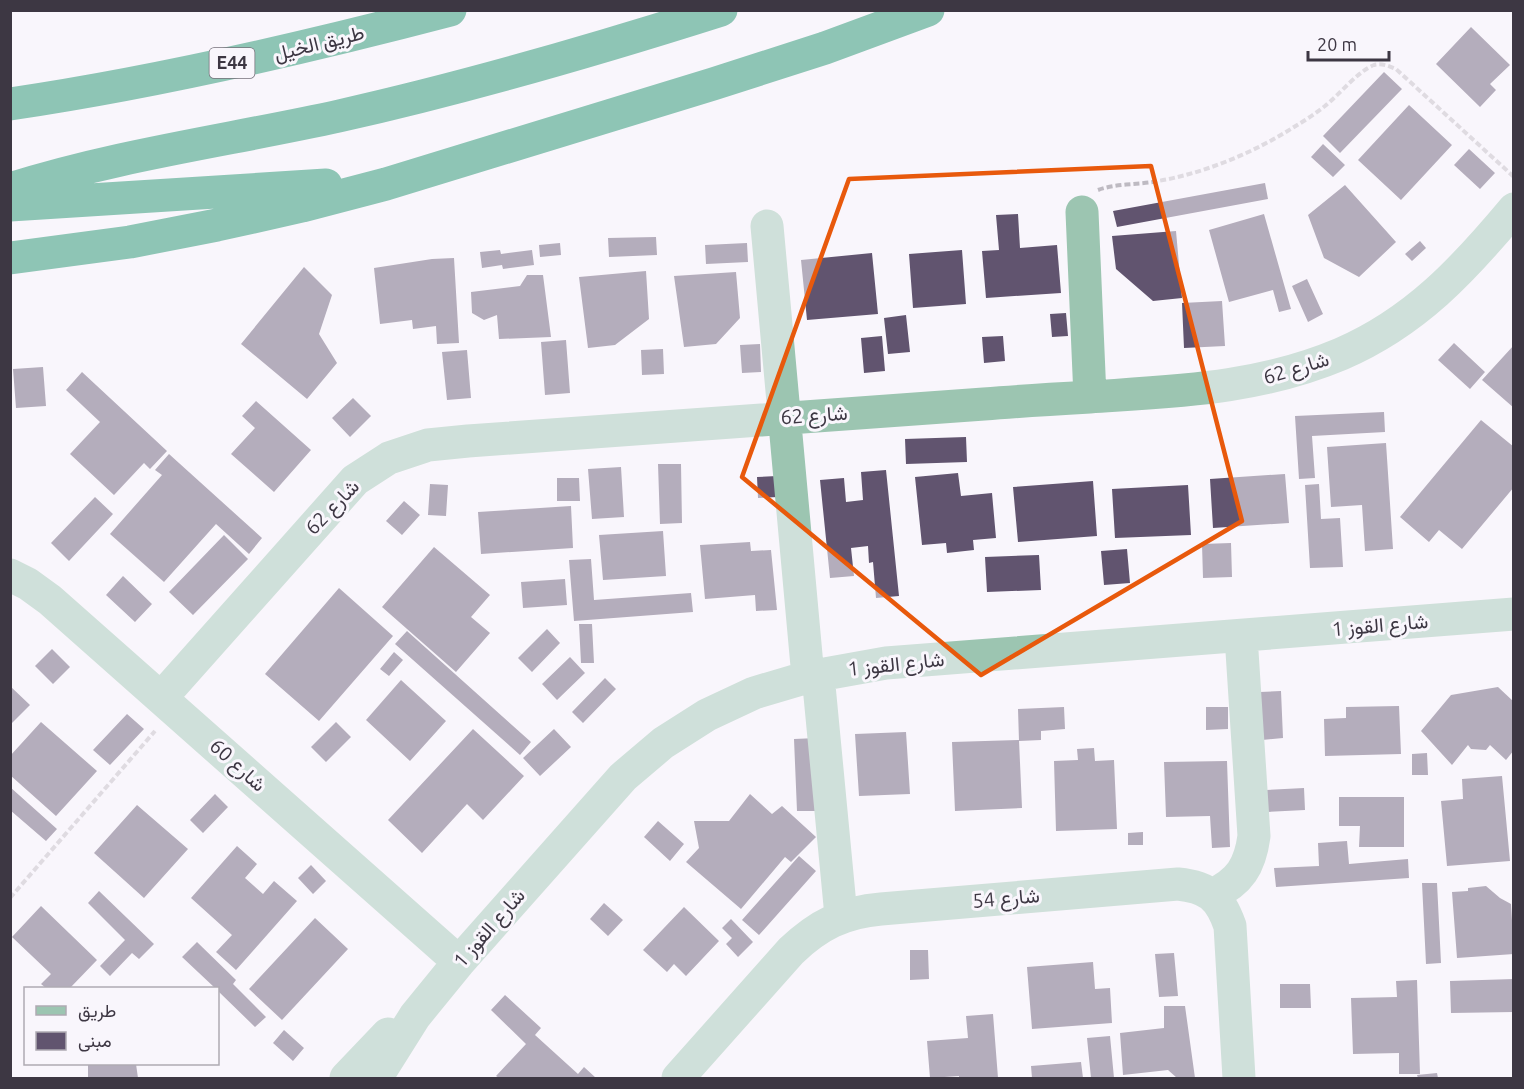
<svg xmlns="http://www.w3.org/2000/svg" width="1524" height="1089" viewBox="0 0 1524 1089" font-family="Ubuntu,Vazirmatn,sans-serif">
	<style>
		.building { fill: #61546f }
		.lines { fill: none; stroke-linecap: round; stroke-linejoin: round }
		.path { stroke: #bebac2; stroke-width: 4; stroke-dasharray: 6 3; stroke-linecap: butt }
		.minor { stroke: #9cc5b1; stroke-width: 33 }
		.highway { stroke: #0c8961; stroke-width: 33 }
		.marked { fill: none; stroke: #e8590c; stroke-width: 4.5; stroke-linejoin: round }
		.labels { text-anchor: middle; stroke-width: 6; stroke-linejoin: round; paint-order: stroke }
		.shield { fill: #f9f6fc; stroke: #75707a; stroke-width: 1.5 }
		.shield-label { font-size: 18px; font-weight: bold; fill: #3d3743 }
		.street-label { font-size: 20px; fill: #3d3743; stroke: #f9f6fc }
	</style>
	<rect width="100%" height="100%" fill="#f9f6fc"/>
	<path class="building" d="M1471 27 1510 65 1490 84 1496 90 1480 107 1436 64Z
		M1384 72 1402 89 1340 153 1323 136Z
		M1409 105 1452 145 1401 200 1358 160Z
		M1323 144 1345 165 1333 177 1311 157Z
		M1469 149 1495 173 1480 189 1454 165Z
		M1265 183 1268 199 1117 227 1113 211Z
		M1345 185 1396 242 1359 277 1324 258 1308 215Z
		M1018 214 1020 248 1057 245 1061 293 986 298 982 251 999 250 996 215Z
		M1264 214 1291 309 1279 312 1273 290 1229 302 1209 230Z
		M1176 231 1182 298 1153 301 1116 269 1112 236Z
		M656 237 657 255 609 257 608 238Z
		M1420 241 1426 248 1412 261 1405 254Z
		M560 243 561 255 540 257 539 245Z
		M747 243 748 262 706 264 705 245Z
		M500 250 501 254 532 250 534 265 503 269 502 265 482 268 480 252Z
		M962 250 966 304 913 308 909 254Z
		M872 253 878 314 807 320 801 260Z
		M454 258 459 343 437 344 436 326 413 329 412 320 380 324 374 268 432 259Z
		M304 267 332 295 319 334 337 363 307 399 241 344Z
		M646 271 649 319 615 345 588 348 579 277Z
		M736 272 740 318 716 344 684 347 674 276Z
		M527 275H543L551 337 499 339 497 315 484 320 472 313 471 292 520 286Z
		M1307 279 1323 314 1308 322 1292 286Z
		M1222 301 1225 346 1184 348 1182 303Z
		M1066 313 1068 336 1052 337 1050 314Z
		M906 315 910 352 888 354 884 318Z
		M882 336 885 371 864 373 861 338Z
		M1003 336 1005 361 984 363 982 337Z
		M566 340 570 393 545 395 541 342Z
		M1454 343 1485 372 1470 389 1438 360Z
		M760 344 761 372 742 373 740 345Z
		M1514 345V408L1482 380Z
		M663 349 664 374 642 375 641 350Z
		M467 350 471 398 447 400 442 352Z
		M43 367 46 406 16 408 13 369Z
		M82 372 167 451 150 469 144 463 114 495 70 454 100 422 66 390Z
		M353 398 371 416 350 437 332 418Z
		M256 401 311 450 274 492 231 454 255 428 242 416Z
		M1384 412 1385 432 1312 436 1315 478 1299 479 1295 416Z
		M1481 420 1514 447V487L1462 549 1439 530 1429 542 1400 517Z
		M966 437 967 462 906 464 905 439Z
		M1386 443 1393 549 1365 551 1362 505 1331 507 1327 447Z
		M169 454 262 538 249 554 216 524 164 582 110 534 162 475 155 470Z
		M658 464H681L682 523 660 524Z
		M621 467 624 517 592 519 588 469Z
		M886 470 899 596 876 598 873 562 869 563 868 546 851 548 854 576 830 578 820 480 844 478 846 502 863 500 861 472Z
		M958 473 961 496 992 493 996 538 973 540 974 550 947 553 946 543 922 545 915 477Z
		M1285 474 1289 523 1213 528 1210 479Z
		M777 476 778 497 758 498 757 477Z
		M557 478H579L580 501H557Z
		M1093 481 1097 536 1018 542 1013 487Z
		M430 484 448 485 446 516 428 515Z
		M1319 484 1321 519 1340 518 1343 567 1310 568 1305 485Z
		M1188 485 1191 535 1115 538 1112 489Z
		M95 497 113 514 69 561 51 543Z
		M404 501 420 515 402 535 386 521Z
		M571 506 573 548 481 554 478 512Z
		M663 531 666 576 603 580 599 535Z
		M224 535 248 559 193 615 169 592Z
		M750 542 751 551 771 550 777 610 756 611 755 595 705 599 700 545Z
		M1231 543 1232 577 1203 578 1202 544Z
		M434 547 490 595 471 617 490 633 456 672 382 607Z
		M1127 549 1130 583 1104 585 1101 551Z
		M1039 555 1041 590 987 592 985 557Z
		M591 559 594 600 691 593 693 612 574 621 569 560Z
		M123 576 152 604 135 622 106 595Z
		M565 579 567 605 523 608 521 582Z
		M339 588 393 636 319 721 265 674Z
		M579 624H592L594 663H581Z
		M547 629 560 643 532 672 518 658Z
		M407 631 531 742 520 755 395 644Z
		M52 649 70 667 53 684 35 666Z
		M394 652 403 660 389 676 380 669Z
		M570 657 585 673 557 700 542 684Z
		M605 678 616 689 583 723 572 712Z
		M401 680 446 721 410 761 366 720Z
		M10 686 30 705 10 725Z
		M1498 687 1514 702V750L1506 760 1490 745 1486 750 1471 749 1468 745 1452 765 1421 731 1451 695Z
		M1281 691 1283 738 1262 740 1260 692Z
		M1399 706 1401 754 1325 756 1324 719 1346 718V707Z
		M1064 707 1065 729 1041 731V740L1019 741 1018 709Z
		M1206 707H1228V729L1206 730Z
		M127 714 144 729 110 765 93 750Z
		M41 722 97 771 56 816 10 775V756Z
		M336 722 351 737 326 762 311 747Z
		M473 729 524 776 483 820 467 804 422 853 388 820Z
		M554 729 571 747 540 776 523 758Z
		M906 732 910 794 859 796 855 734Z
		M817 738 820 811H797L794 739Z
		M1019 740 1022 808 955 811 952 742Z
		M1094 748 1095 761 1114 760 1117 829 1056 831 1054 761 1078 760 1077 749Z
		M1427 753 1428 775H1412V754Z
		M1227 761 1230 847 1212 848 1210 816 1166 817 1164 762Z
		M1502 776 1510 861 1447 866 1441 801 1463 799 1462 779Z
		M10 787 57 829 46 841 10 810Z
		M1304 788 1305 810 1267 812 1266 790Z
		M215 794 228 807 203 833 190 820Z
		M750 794 772 814 782 806 816 837 791 862 785 857 741 909 686 862 699 848 694 821H729Z
		M1339 797H1404V847H1359L1360 826H1339Z
		M137 805 188 849 144 898 94 853Z
		M658 821 684 844 670 861 644 837Z
		M1143 832V845H1128V833Z
		M1347 841 1349 864 1408 859 1409 878 1276 887 1274 868 1319 866 1318 843Z
		M237 846 257 864 245 878 263 894 274 881 297 901 236 970 216 952 232 935 191 898Z
		M799 856 816 871 759 935 742 920Z
		M311 865 326 881 313 894 298 878Z
		M1422 883H1437L1441 963 1426 964Z
		M1486 886 1500 898 1511 904 1514 954 1457 958 1452 892 1468 891V888Z
		M99 891 154 944 139 959 132 953 110 976 100 966 125 940 88 903Z
		M604 903 623 920 608 936 590 919Z
		M41 906 97 960 70 988H46L41 984 51 974 12 937Z
		M684 907 719 941 686 976 674 964 667 972 643 950Z
		M315 918 348 949 282 1020 249 989Z
		M731 919 753 942 738 957 726 944 732 938 722 928Z
		M197 942 236 980 233 984 266 1017 255 1027 218 991V988H215L182 957Z
		M910 950H928L929 979 910 980Z
		M1174 953 1178 996 1159 997 1155 954Z
		M1093 962 1095 989 1110 988 1112 1023 1032 1029 1027 967Z
		M1514 979V1012L1451 1013 1450 981Z
		M1417 980 1420 1074H1399V1053L1353 1054 1351 998 1397 997 1396 981Z
		M1280 984H1310L1311 1008H1280Z
		M505 995 541 1028 535 1035 578 1074 584 1067 596 1078H499L496 1076 526 1044 491 1010Z
		M1164 1006H1185L1195 1078H1177L1168 1070 1123 1075 1120 1033 1164 1028Z
		M993 1014 998 1078H959V1076L930 1078 927 1041 968 1038 966 1016Z
		M284 1030 304 1048 293 1061 273 1043Z
		M1110 1036 1114 1078H1091L1087 1038Z
		M1081 1062 1083 1078H1032L1031 1066Z
		M88 1064H136L138 1078H88Z
		M1437 1073 1438 1078H1418L1417 1075Z"/>
	<g class="lines">
		<path class="path" d="M1098 190C1117 183 1139 185 1158 181 1205 173 1253 153 1294 127 1304 121 1315 114 1325 106 1339 95 1358 71 1374 65 1382 63 1389 66 1396 69L1514 177
			M10 898 155 731"/>
		<path class="minor" d="M1082 212 1090 397
			M767 226 808 677
			M10 575 28 584 50 600 459 962
			M818 675 841 916
			M161 698 355 480 389 458 428 445 468 441C640 428 812 415 984 404 1020 401 1055 399 1090 397 1178 391 1258 389 1341 354 1415 322 1463 270 1514 209
			M1212 895C1240 882 1250 866 1254 836L1241 636
			M346 1078 388 1034
			M376 1078 415 1016 459 962 623 777 663 743 707 715 754 693 808 677 886 663 1514 614
			M678 1078 791 951C818 925 844 912 881 909L1178 884C1208 887 1220 897 1230 926L1239 1078"/>
		<path class="highway" d="M10 104C159 82 305 48 450 10
			M10 189C117 155 230 140 339 116 468 87 595 50 721 10
			M10 205 326 185
			M10 258 130 242 217 225 302 206 386 184 713 84 825 48 928 10"/>
	</g>
	<path d="M0 0H1524V1089H0ZM1151 166 1242 521 981 675 742 477 849 179Z" fill="#f9f6fc" fill-opacity=".55" fill-rule="evenodd"/>
	<path class="marked" d="M1151 166 1242 521 981 675 742 477 849 179Z"/>
	<g class="labels">
		<rect class="shield" x="209.5" y="48" width="45" height="30" rx="4.5"/>
		<g class="shield-label">
			<text x="232" y="69">E44</text>
		</g>
		<g class="street-label">
			<text transform="translate(319 43) rotate(-14)" y="7">طريق الخيل</text>
			<text transform="translate(1296 368) rotate(-17)" y="7">شارع 62</text>
			<text transform="translate(814 415) rotate(-4)" y="7">شارع 62</text>
			<text transform="translate(332 507) rotate(-46)" y="7">شارع 62</text>
			<text transform="translate(1380 625) rotate(-5)" y="7">شارع القوز 1</text>
			<text transform="translate(896 664) rotate(-6)" y="7">شارع القوز 1</text>
			<text transform="translate(238 765) rotate(42)" y="7">شارع 60</text>
			<text transform="translate(1006 898) rotate(-5)" y="7">شارع 54</text>
			<text transform="translate(489 928) rotate(-49)" y="7">شارع القوز 1</text>
		</g>
	</g>
	<rect width="1524" height="1089" fill="none" stroke="#3d3743" stroke-width="24"/>
	<rect x="24" y="987" width="195" height="78" fill="#f9f6fc" stroke="#aeaab2" stroke-width="1.5"/>
	<rect x="36" y="1006" width="30" height="9" fill="#9cc5b1" stroke="#aeaab2" stroke-width="1.5"/>
	<text x="78" y="1017" font-size="18" fill="#3d3743">طريق</text>
	<rect x="36" y="1032" width="30" height="18" fill="#61546f" stroke="#aeaab2" stroke-width="1.5"/>
	<text x="78" y="1047" font-size="18" fill="#3d3743">مبنى</text>
	<path d="M1308 51v9h81v-9" fill="none" stroke="#3d3743" stroke-width="3"/>
	<text x="1317" y="51" font-size="18" fill="#3d3743" stroke="#f9f6fc" stroke-width="4.5" paint-order="stroke">20 m</text>
</svg>
